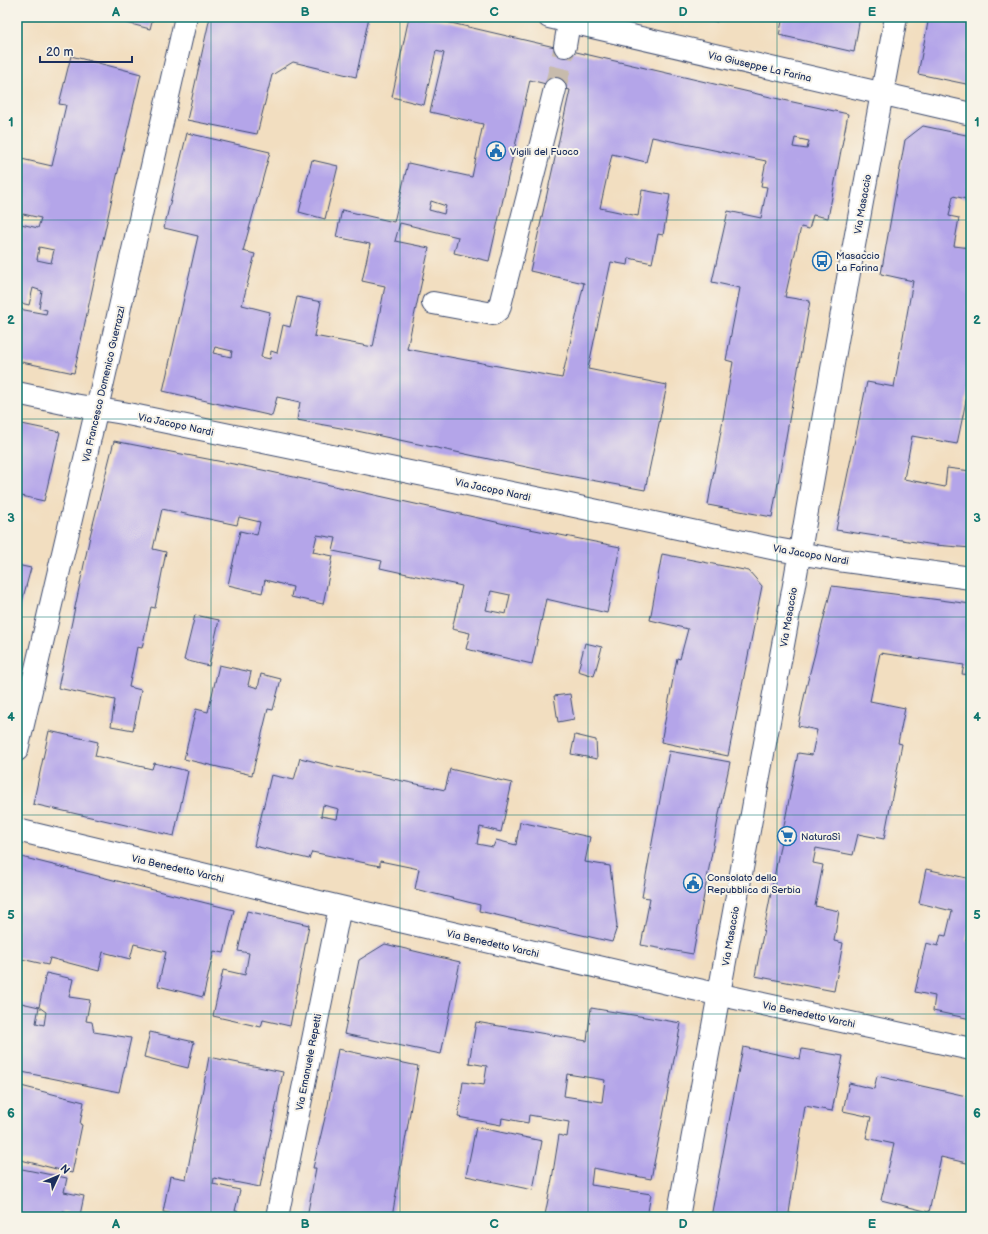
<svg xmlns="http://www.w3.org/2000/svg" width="988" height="1234" viewBox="0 0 988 1234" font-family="'Balsamiq Sans',sans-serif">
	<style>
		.building { fill: #b4a5e9; fill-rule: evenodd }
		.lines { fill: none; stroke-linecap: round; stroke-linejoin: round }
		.minor-tunnel { stroke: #c7bbac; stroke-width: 22; stroke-dasharray: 22 11; stroke-linecap: butt }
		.minor-casing { stroke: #3b496d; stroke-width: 24 }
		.minor { stroke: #fff; stroke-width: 22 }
		.grid { fill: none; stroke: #0f766e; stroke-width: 1; stroke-opacity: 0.55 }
		.labels { text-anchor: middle; stroke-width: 4; stroke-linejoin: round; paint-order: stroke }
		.street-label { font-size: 10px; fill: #1b2f5e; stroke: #f7f3e8 }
		.poi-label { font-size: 10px; fill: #1b2f5e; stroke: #f7f3e8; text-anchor: start }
		.neatline { fill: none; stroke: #0f766e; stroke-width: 1.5 }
		.grid-label { font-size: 13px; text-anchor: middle; font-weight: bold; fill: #0f766e }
	</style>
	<rect width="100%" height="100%" fill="#f7f3e8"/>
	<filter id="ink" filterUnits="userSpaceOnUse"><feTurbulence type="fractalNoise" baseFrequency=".025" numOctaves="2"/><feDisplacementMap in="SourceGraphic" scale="8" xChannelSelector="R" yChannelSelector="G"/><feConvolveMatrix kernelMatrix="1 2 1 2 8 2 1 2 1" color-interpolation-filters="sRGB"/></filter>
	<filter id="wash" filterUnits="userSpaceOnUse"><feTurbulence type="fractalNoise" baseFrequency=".012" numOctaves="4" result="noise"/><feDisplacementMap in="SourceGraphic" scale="16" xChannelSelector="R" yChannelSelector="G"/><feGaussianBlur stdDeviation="0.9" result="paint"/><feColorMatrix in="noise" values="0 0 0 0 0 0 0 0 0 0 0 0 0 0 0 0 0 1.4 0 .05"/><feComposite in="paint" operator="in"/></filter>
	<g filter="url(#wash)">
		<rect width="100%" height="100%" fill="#f2dec0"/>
		<g id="blocks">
			<path class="building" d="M104 17H153L150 29Z
				M210 17H369L356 77 293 62 272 75 257 134 187 120Z
				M409 17H422L451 23 779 99 848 114 828 218 813 215 809 229 801 227 785 297 810 301 772 517 708 505 733 362 726 360 740 288 712 282 728 211 761 218 767 187 761 186 766 161 652 137 646 162 612 154 600 208 638 216 642 190 670 195 663 235 658 234 652 263 629 258 628 265 611 262 588 369 667 385 645 490 569 476 357 431 297 420 300 402 277 397 272 416 163 391 198 236 164 228 187 133 270 152 243 251 255 254 242 305 270 312 261 357 270 359 271 351 277 353 283 325 290 327 297 297 321 302 314 336 373 347 385 286 362 281 370 244 336 237 342 210 394 222 408 163 472 177 483 124 430 112 444 53 436 51 424 105 392 97ZM530 80 570 90 530 271 584 283 562 378 407 349 429 248 395 241 400 223 458 237 454 253 489 261ZM795 138 809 141 807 149 793 147ZM431 201 446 206 444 214 429 210ZM215 347 232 351 231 357 213 353Z
				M701 17H718L717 22Z
				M783 17H860L854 52 779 35Z
				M929 17H971V85L918 74Z
				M71 56 141 74 116 180 74 373 17 361V158L52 166 66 105 59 104ZM23 214 41 218 38 228 21 224ZM39 247 54 250 51 263 37 260ZM33 288 42 291 39 308 47 310 46 314 19 309 21 303 29 305Z
				M923 126 971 136V200L953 196 949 216 959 218 954 246 971 248V377L957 444 912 436 904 479 945 487 947 468 971 471V548L935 545 836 530 867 382 894 387 913 281 881 274 905 140Z
				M312 160 338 166 325 219 299 212Z
				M17 423 60 432 44 501 17 495Z
				M114 441 249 467 505 524 620 547 607 613 546 599 532 664 466 649 470 633 452 629 462 586 380 568 382 561 333 551 336 538 317 535 313 552 333 556 323 604 291 597 293 587 265 580 262 593 228 585 240 531 257 535 260 522 239 517 237 525 162 509 153 549 166 552 155 608 151 607 142 648 137 647 129 687 141 690 133 730 111 726 115 700 58 688 90 536ZM491 591 510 595 506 614 486 610Z
				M662 554 749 571 762 586 728 756 661 742 677 658 680 659 688 629 650 620Z
				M17 565 31 568 17 620Z
				M832 586 971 604V675L962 674 964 665 880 653 870 701 905 708 898 743 902 744 884 839 858 834 853 855 816 848 813 863 823 865 815 906 839 911 834 941 843 943 834 991 755 976 798 753 812 755 817 730 798 726 806 688Z
				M195 615 219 620 209 666 184 660Z
				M585 643 602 647 594 676 578 671Z
				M219 665 251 672 248 685 258 688 261 674 281 679 273 710 268 709 252 775 184 759 196 709 208 712Z
				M570 694 574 719 558 722 554 696Z
				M49 731 98 742 95 756 152 769 154 763 188 771 174 836 33 804Z
				M575 735 596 740 597 759 571 754Z
				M669 751 730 762 720 809 693 954 641 945 650 898 642 897Z
				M300 758 332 766 445 790 450 769 512 783 501 832 480 827 477 844 493 847 496 840 516 845 520 822 590 837 585 862 610 866 617 927 612 942 479 911 480 905 415 889 419 869 380 861V866L312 852 309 859 254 846 271 775 294 780ZM323 805 339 809 337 819 321 816Z
				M17 856 234 910 224 953 214 951 203 997 158 986 166 952 134 944 130 959 103 952 99 971 50 958 48 965 17 958Z
				M926 869 971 879V918L966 941 971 942V1019L933 1011 935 996 915 992 926 943 938 946 941 935 946 936 952 911 919 903Z
				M247 911 309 925 290 1026 263 1020 261 1027 213 1016 223 970 245 975 249 953 238 951Z
				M385 944 460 962 441 1054 344 1034 359 960Z
				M46 973 73 979 69 997 90 1000 86 1021 92 1022 94 1032 131 1038 119 1092 17 1071V1002L39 1007 36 1023 44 1025 46 1012 39 1007Z
				M591 1008 681 1023 651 1179 593 1168 591 1185 651 1194 647 1217H539L545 1215 552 1179 559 1135 567 1137 569 1122 529 1115 528 1123 502 1118 501 1125 458 1117 463 1082 484 1085 487 1066 469 1063 476 1022 587 1041ZM567 1074 605 1080 602 1102 564 1096Z
				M150 1032 194 1042 188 1068 144 1057Z
				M743 1047 800 1059 802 1049 843 1056 832 1111 805 1106 789 1213 807 1217H711Z
				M338 1049 418 1066 392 1217H307L316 1168H313L328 1105Z
				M209 1057 283 1072 260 1187 214 1178 213 1184 240 1190 235 1211 252 1214V1217H174L175 1214 163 1212 170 1176 186 1179Z
				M877 1076 971 1097V1164L941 1157 929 1212 881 1200 894 1144 866 1138 871 1117 843 1111 849 1083 874 1089Z
				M17 1085 84 1102 80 1124 82 1125 72 1173 17 1159Z
				M476 1127 542 1141 533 1190 466 1176Z
				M17 1168 67 1178 64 1192 84 1196 80 1215 63 1211 61 1217H17Z"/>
		</g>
	</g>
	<g filter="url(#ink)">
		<use href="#blocks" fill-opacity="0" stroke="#3b496d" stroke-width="1"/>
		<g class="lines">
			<path class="minor-tunnel" d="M555 89 565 46"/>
			<g class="minor-casing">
				<path id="minor" d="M549 17 971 114
					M565 46 569 22
					M433 303 493 314 499 309 555 89
					M17 393 68 404 123 413 565 504 776 549 838 560 971 578
					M17 750 103 382 186 17
					M17 830 340 907 689 988 971 1049
					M277 1217 340 907
					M678 1217 794 585 850 267 896 17"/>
			</g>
			<use href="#minor" class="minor"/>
		</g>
	</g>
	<path class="grid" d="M211 17V1217M400 17V1217M588 17V1217M777 17V1217M17 220H971M17 419H971M17 617H971M17 815H971M17 1014H971"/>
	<defs>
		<g id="civic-ring" transform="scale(1)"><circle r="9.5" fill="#f7f3e8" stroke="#1f6fb2" stroke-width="1.5"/><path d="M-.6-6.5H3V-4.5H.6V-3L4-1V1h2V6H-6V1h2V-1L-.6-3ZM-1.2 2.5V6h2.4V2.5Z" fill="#1f6fb2"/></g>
		<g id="bus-ring" transform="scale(1)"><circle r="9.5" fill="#f7f3e8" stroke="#1f6fb2" stroke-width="1.5"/><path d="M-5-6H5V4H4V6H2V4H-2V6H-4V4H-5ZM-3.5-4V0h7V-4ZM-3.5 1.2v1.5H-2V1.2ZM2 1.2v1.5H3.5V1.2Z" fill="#1f6fb2"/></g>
		<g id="supermarket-ring" transform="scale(1)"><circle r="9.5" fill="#f7f3e8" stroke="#1f6fb2" stroke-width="1.5"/><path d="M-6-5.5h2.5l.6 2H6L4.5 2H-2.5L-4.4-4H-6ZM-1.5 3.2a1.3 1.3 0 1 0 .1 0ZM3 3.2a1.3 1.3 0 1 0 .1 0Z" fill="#1f6fb2"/></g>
	</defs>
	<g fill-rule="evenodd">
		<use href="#civic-ring" x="496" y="151"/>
		<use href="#bus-ring" x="822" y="261"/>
		<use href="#supermarket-ring" x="787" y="836"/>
		<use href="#civic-ring" x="693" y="883"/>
	</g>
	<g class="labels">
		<g class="street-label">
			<text transform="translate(760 66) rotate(13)" y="4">Via Giuseppe La Farina</text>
			<text transform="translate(862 204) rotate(-80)" y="4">Via Masaccio</text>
			<text transform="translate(103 384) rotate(-77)" y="4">Via Francesco Domenico Guerrazzi</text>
			<text transform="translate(176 424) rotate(12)" y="4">Via Jacopo Nardi</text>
			<text transform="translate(493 489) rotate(12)" y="4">Via Jacopo Nardi</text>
			<text transform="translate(811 554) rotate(10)" y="4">Via Jacopo Nardi</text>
			<text transform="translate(788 617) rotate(-80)" y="4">Via Masaccio</text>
			<text transform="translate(178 868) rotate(13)" y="4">Via Benedetto Varchi</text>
			<text transform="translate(730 936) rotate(-80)" y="4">Via Masaccio</text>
			<text transform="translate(493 943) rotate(13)" y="4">Via Benedetto Varchi</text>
			<text transform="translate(809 1014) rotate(12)" y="4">Via Benedetto Varchi</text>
			<text transform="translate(308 1062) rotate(-79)" y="4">Via Emanuele Repetti</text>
		</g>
		<g class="poi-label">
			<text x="510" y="155">Vigili del Fuoco</text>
			<text x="836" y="259">Masaccio<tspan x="836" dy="12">La Farina</tspan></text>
			<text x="801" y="840">NaturaSì</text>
			<text x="707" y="881">Consolato della<tspan x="707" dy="12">Repubblica di Serbia</tspan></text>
		</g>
	</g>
	<rect width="988" height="1234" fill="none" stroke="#f7f3e8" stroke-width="44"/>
	<g transform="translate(58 1176) rotate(46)" stroke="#f7f3e8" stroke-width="3" paint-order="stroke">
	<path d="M0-3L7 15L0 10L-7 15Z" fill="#1b2f5e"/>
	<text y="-6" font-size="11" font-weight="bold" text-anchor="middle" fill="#1b2f5e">N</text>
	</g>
	<path d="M40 56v6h92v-6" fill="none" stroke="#1b2f5e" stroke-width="2"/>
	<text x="46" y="56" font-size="12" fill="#1b2f5e" stroke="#f7f3e8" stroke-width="3" paint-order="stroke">20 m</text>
	<rect x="22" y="22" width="944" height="1190" class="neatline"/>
	<g class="grid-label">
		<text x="116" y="16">A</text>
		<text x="305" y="16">B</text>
		<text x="494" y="16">C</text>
		<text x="683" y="16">D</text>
		<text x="872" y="16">E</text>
		<text x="11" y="126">1</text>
		<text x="977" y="126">1</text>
		<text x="11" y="324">2</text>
		<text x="977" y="324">2</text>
		<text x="11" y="522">3</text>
		<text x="977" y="522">3</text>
		<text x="11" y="721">4</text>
		<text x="977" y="721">4</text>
		<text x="11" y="919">5</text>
		<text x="977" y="919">5</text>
		<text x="11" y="1117">6</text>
		<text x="977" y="1117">6</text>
		<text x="116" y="1228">A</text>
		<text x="305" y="1228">B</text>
		<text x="494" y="1228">C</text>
		<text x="683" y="1228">D</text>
		<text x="872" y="1228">E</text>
	</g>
</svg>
